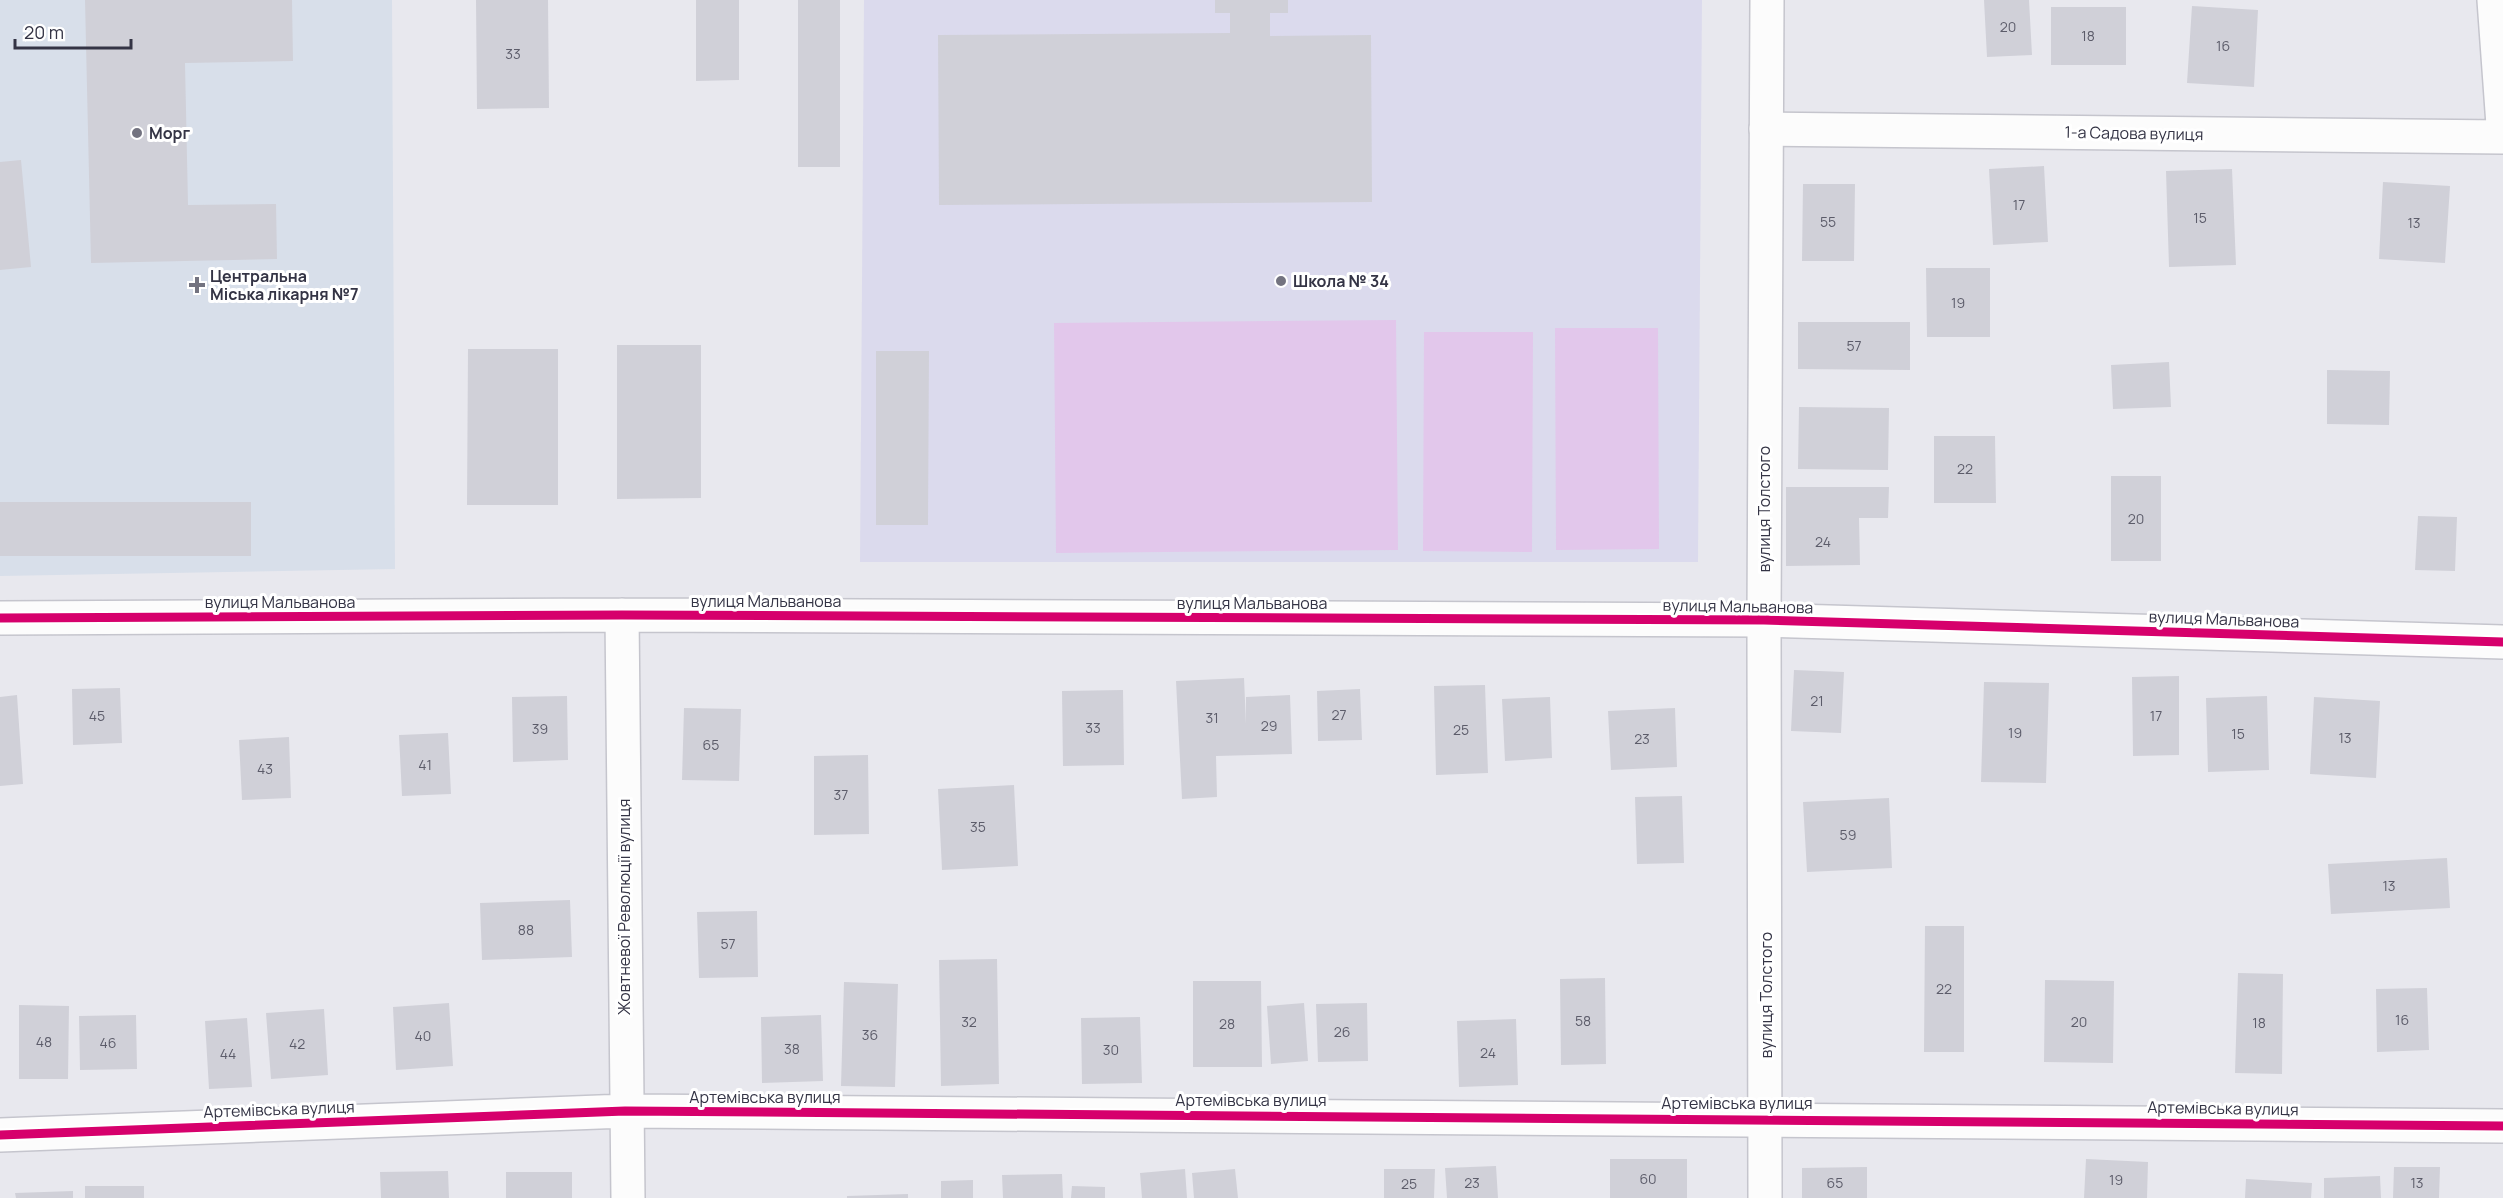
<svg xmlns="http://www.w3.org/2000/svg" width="2503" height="1198" viewBox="0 0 2503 1198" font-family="Manrope,sans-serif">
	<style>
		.education { fill: #dbdaed }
		.medical { fill: #d8dfea }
		.grass { fill: #e2c7eb }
		.building { fill: #d0d0d8 }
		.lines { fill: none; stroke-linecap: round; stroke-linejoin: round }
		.minor-casing { stroke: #c5c5cd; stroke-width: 36 }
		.tertiary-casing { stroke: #c5c5cd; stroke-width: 36 }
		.minor { stroke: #fcfcfc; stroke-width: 33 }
		.tertiary { stroke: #fcfcfc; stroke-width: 33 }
		.cycleway-casing { stroke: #fff; stroke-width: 13 }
		.cycleway { stroke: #d6006c; stroke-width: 9 }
		.poi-dot { fill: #737380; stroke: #fff; stroke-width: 2 }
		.labels { text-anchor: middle; stroke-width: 6; stroke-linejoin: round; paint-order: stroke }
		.number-label { font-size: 14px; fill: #5c5c6a }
		.poi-label { font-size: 16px; font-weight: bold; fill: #343445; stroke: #fff; text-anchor: start }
		.street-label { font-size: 16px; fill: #343445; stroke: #fff }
	</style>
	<rect width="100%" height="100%" fill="#e8e8ee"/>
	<path class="education" d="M864 0H1702L1698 562H860Z"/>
	<path class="medical" d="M0 0H392L395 569 0 576Z"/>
	<path class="grass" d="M1396 320 1398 550 1056 553 1054 323Z
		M1555 328H1658L1659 549 1556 550Z
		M1424 332H1533L1532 552 1423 551Z"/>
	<path class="building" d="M85 0H292L293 61 185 63 188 205 276 204 277 259 91 263Z
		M476 0H548L549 108 477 109Z
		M696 0H739V80L696 81Z
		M798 0H840V167H798Z
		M1215 0H1288V13H1270V36L1371 35 1372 202 939 205 938 35 1230 33V13H1215Z
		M1984 0H2029L2032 55 1987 57Z
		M2192 6 2258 10 2254 87 2187 83Z
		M2051 7H2126V65H2051Z
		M21 160 31 267 0 270V162Z
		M2044 166 2048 242 1993 245 1989 169Z
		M2232 169 2236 265 2169 267 2166 171Z
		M2383 182 2450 186 2445 263 2379 259Z
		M1803 184H1855L1854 261H1802Z
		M1926 268H1990V337H1927Z
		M1798 322H1910V370L1798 369Z
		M617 345H701V498L617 499Z
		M468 349H558V505H467Z
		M876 351H929L928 525H876Z
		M2169 362 2171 407 2113 409 2111 365Z
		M2327 370 2390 371 2389 425 2327 424Z
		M1799 407 1889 408 1888 470 1798 469Z
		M1934 436H1995L1996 503H1934Z
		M2111 476H2161V561H2111Z
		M1786 487H1889L1888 518H1859L1860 565 1786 566Z
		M0 502H251V556H0Z
		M2418 516 2457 517 2455 571 2415 570Z
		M1794 670 1844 672 1841 733 1791 731Z
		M2179 676V755L2133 756 2132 677Z
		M1244 678 1246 724V697L1290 695 1292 754 1216 756 1217 797 1182 799 1176 681Z
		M1984 682 2049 683 2046 783 1981 782Z
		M1485 685 1488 773 1436 775 1434 686Z
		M120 688 122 743 73 745 72 689Z
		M1360 689 1362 740 1318 741 1317 691Z
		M1123 690 1124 765 1063 766 1062 691Z
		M17 695 23 784 0 786V697Z
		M567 696 568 760 513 762 512 697Z
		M2267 696 2269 770 2208 772 2206 698Z
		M1550 697 1552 758 1505 761 1502 699Z
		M2314 697 2380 701 2376 778 2310 774Z
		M684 708 741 709 739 781 682 780Z
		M1675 708 1677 767 1611 770 1608 711Z
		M448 733 451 794 402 796 399 735Z
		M289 737 291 798 242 800 239 740Z
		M868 755 869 834 814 835V756Z
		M1014 785 1018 866 942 870 938 789Z
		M1682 796 1684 863 1637 864 1635 797Z
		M1889 798 1892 868 1807 872 1803 802Z
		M2447 858 2450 908 2331 914 2328 864Z
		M570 900 572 957 482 960 480 903Z
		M757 911 758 977 699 978 697 912Z
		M1925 926H1964V1052H1924Z
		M997 959 999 1084 941 1086 939 960Z
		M2238 973 2283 974 2282 1074 2235 1073Z
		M1605 978 1606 1064 1561 1065 1560 979Z
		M2045 980 2114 981 2113 1063 2044 1062Z
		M1193 981H1261L1262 1067H1193Z
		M844 982 898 984 895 1087 841 1086Z
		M2427 988 2429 1050 2377 1052 2376 989Z
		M449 1003 453 1066 396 1070 393 1007Z
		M1304 1003 1308 1061 1271 1064 1267 1006Z
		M1367 1003 1368 1061 1318 1062 1316 1004Z
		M19 1005 69 1006 68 1079H19Z
		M324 1009 328 1075 271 1079 266 1013Z
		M136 1015 137 1069 80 1070 79 1016Z
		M821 1015 823 1081 762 1083 761 1017Z
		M1140 1017 1142 1083 1082 1084 1081 1018Z
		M247 1018 252 1087 209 1089 205 1021Z
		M1516 1019 1518 1085 1459 1087 1457 1021Z
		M1610 1159H1687V1198H1610Z
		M2086 1159 2148 1162 2147 1198H2084Z
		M1496 1166 1498 1198H1447L1445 1168Z
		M1867 1167V1198H1802V1168Z
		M2394 1167H2440L2439 1198H2393Z
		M1185 1169 1187 1198H1142L1140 1173Z
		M1235 1169 1238 1198H1194L1192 1173Z
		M1384 1169H1435L1434 1198H1384Z
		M448 1171 449 1198H381L380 1172Z
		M506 1172H572V1198H506Z
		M1062 1174 1063 1198H1003L1002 1175Z
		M2380 1176 2381 1198H2324V1178Z
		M2246 1179 2312 1183 2311 1198H2245Z
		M973 1180V1198H941V1181Z
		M85 1186H144V1198H85Z
		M1072 1186 1105 1187V1198H1071Z
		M73 1191V1198H16L15 1193Z
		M908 1194V1198H847V1196Z"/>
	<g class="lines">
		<g class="minor-casing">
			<path id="minor" d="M2494 0 2503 125
				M1766 129 2503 137
				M622 615 628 1198
				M0 618 622 615 1764 620 2503 642
				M0 1135 625 1111 2503 1126"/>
		</g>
		<g class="tertiary-casing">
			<path id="tertiary" d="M1765 1198 1764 620 1767 0"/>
		</g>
		<use href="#minor" class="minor"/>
		<use href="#tertiary" class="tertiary"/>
		<g class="cycleway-casing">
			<path id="cycleway" d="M0 618 622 615 1764 620 2503 642
				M0 1135 625 1111 2503 1126"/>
		</g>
		<use href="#cycleway" class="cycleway"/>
	</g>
	<g class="poi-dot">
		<circle cx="137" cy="133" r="6"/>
		<circle cx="1281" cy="281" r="6"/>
		<path d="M194 276h6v6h6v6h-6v6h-6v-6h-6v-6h6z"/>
	</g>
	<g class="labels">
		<g class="number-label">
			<text x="2008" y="32">20</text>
			<text x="2088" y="41">18</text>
			<text x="2223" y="51">16</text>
			<text x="513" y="59">33</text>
			<text x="2019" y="210">17</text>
			<text x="2200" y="223">15</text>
			<text x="1828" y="227">55</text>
			<text x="2414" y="228">13</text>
			<text x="1958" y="308">19</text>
			<text x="1854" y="351">57</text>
			<text x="1965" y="474">22</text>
			<text x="2136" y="524">20</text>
			<text x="1823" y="547">24</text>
			<text x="1817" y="706">21</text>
			<text x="1339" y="720">27</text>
			<text x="97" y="721">45</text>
			<text x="2156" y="721">17</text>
			<text x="1212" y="723">31</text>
			<text x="1269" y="731">29</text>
			<text x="1093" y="733">33</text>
			<text x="540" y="734">39</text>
			<text x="1461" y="735">25</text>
			<text x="2015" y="738">19</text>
			<text x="2238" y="739">15</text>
			<text x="2345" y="743">13</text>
			<text x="1642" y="744">23</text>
			<text x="711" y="750">65</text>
			<text x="425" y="770">41</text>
			<text x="265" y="774">43</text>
			<text x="841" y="800">37</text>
			<text x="978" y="832">35</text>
			<text x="1848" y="840">59</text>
			<text x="2389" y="891">13</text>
			<text x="526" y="935">88</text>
			<text x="728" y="949">57</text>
			<text x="1944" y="994">22</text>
			<text x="2402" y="1025">16</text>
			<text x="1583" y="1026">58</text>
			<text x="969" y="1027">32</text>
			<text x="2079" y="1027">20</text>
			<text x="2259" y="1028">18</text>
			<text x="1227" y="1029">28</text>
			<text x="1342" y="1037">26</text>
			<text x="870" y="1040">36</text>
			<text x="423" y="1041">40</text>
			<text x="44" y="1047">48</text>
			<text x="108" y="1048">46</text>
			<text x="297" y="1049">42</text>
			<text x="792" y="1054">38</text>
			<text x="1111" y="1055">30</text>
			<text x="1488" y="1058">24</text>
			<text x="228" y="1059">44</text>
			<text x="1648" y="1184">60</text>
			<text x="2116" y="1185">19</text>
			<text x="1472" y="1188">23</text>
			<text x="1835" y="1188">65</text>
			<text x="2417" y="1188">13</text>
			<text x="1409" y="1189">25</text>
		</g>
		<g class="poi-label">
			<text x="149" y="139">Морг</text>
			<text x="210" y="282">Центральна<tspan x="210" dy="18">Міська лікарня №7</tspan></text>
			<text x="1293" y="287">Школа № 34</text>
		</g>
		<g class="street-label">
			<text transform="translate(2134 133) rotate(1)" y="6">1-а Садова вулиця</text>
			<text transform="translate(1764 509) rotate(-90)" y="6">вулиця Толстого</text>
			<text x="766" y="607">вулиця Мальванова</text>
			<text x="280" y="608">вулиця Мальванова</text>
			<text x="1252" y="609">вулиця Мальванова</text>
			<text transform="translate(1738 606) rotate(1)" y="6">вулиця Мальванова</text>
			<text transform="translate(2224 619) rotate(2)" y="6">вулиця Мальванова</text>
			<text transform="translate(624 907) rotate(-90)" y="6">Жовтневої Революції вулиця</text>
			<text transform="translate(1766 995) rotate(-90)" y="6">вулиця Толстого</text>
			<text x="765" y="1103">Артемівська вулиця</text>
			<text x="1251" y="1106">Артемівська вулиця</text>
			<text x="1737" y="1109">Артемівська вулиця</text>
			<text transform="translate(2223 1108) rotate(1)" y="6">Артемівська вулиця</text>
			<text transform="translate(279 1109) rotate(-2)" y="6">Артемівська вулиця</text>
		</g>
	</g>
	<path d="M15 39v9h116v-9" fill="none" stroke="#343445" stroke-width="3"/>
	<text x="24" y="39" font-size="18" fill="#343445" stroke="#ffffff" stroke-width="4.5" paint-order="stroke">20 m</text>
</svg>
